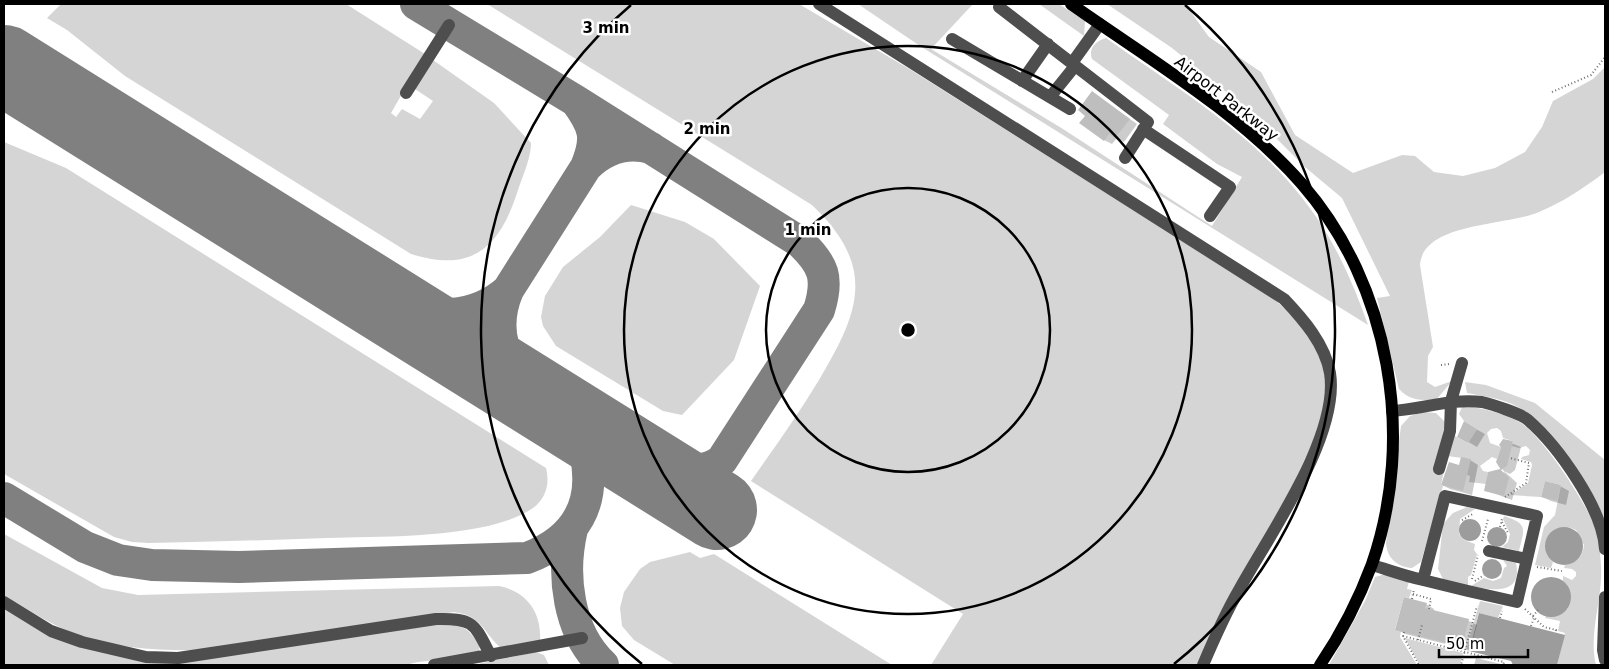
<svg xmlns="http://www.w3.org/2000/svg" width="1609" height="669" viewBox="0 0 1609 669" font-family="'DejaVu Sans',sans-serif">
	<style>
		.green { fill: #d5d5d5 }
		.water { fill: #9c9c9c }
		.shadow { fill: #0003 }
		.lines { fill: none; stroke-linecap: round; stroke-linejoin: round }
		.taxiway { stroke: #808080; stroke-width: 32 }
		.runway { stroke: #808080; stroke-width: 80 }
		.building { fill: #bebebe }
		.path { stroke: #707070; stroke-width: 2; stroke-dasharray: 1 2.5; stroke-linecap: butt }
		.minor { stroke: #4e4e4e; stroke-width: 12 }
		.major { stroke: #000; stroke-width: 12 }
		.ring { fill: none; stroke: #000; stroke-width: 2.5 }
		.labels { text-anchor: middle; stroke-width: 5; stroke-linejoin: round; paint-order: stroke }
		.street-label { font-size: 16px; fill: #000; stroke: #fff }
		.centre { fill: #000; stroke: #fff; stroke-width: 2.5 }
		.ring-label { font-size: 15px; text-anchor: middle; font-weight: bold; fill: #000; stroke: #fff; stroke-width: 5; stroke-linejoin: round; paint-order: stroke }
	</style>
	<rect width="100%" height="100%" fill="#fff"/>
	<path class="green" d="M61 4H346L425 54 391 113 396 117 402 109 420 119 433 101 415 89 433 60 494 103 531 143C531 157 524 173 519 187 501 245 475 274 411 254L125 76 67 30 47 18Z
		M487 4H799L911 70 1274 299C1296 319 1321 345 1325 377 1326 387 1327 401 1324 411 1318 435 1305 458 1295 480 1265 543 1231 604 1198 665H931L963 614 751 481C774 448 798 415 819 380 860 311 877 267 812 205Z
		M858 4H973L931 49 1063 129 1212 226 1242 177 1217 164 1163 124 1169 115 1092 59C1088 48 1096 41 1106 38 1176 88 1258 136 1309 207 1336 243 1353 283 1368 325L920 46Z
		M1039 4H1059L1085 21 1084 36Z
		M1107 4H1185L1209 37 1261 72 1295 135 1353 173 1402 155 1415 156 1434 172 1463 176 1495 168 1525 152 1542 127 1553 101 1593 79 1605 67V172C1584 188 1563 202 1539 212 1507 226 1423 222 1420 265L1433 347 1428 356 1427 382 1435 387 1452 381 1436 400C1420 400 1410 401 1399 389L1377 298 1390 296 1342 198 1305 167 1247 109 1172 48Z
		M4 142 66 168 546 468C550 484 546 498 533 508 488 539 382 536 328 538 268 540 208 542 149 543L132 542 114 537 4 474Z
		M631 205 685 222 714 239 760 286 734 360 682 415 663 411 556 346 543 326 541 317 545 296 563 267 600 237Z
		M1465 382 1486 385 1535 403 1605 460V525C1581 482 1560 426 1512 404 1499 398 1482 396 1467 393Z
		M1466 406C1485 409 1504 413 1521 423 1543 437 1592 510 1598 536 1600 545 1600 556 1601 566 1603 598 1588 634 1596 665H1557L1565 633 1558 631 1560 621 1545 618 1546 616 1558 615 1568 608 1567 585 1563 581V576L1572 580 1576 576V572L1572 569 1564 568 1565 565C1576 563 1583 556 1584 545L1576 530C1553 518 1537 544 1553 562L1551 568 1535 565 1544 527 1555 515 1561 485 1545 481 1541 497 1510 495 1528 483 1532 465 1531 462 1521 459 1522 457 1529 455 1530 450 1526 446 1519 448 1512 446 1513 441 1503 438 1501 431 1497 428 1491 429 1487 433 1490 443 1501 447 1497 459 1492 457 1480 466 1483 471 1488 472 1486 484 1469 482 1470 476 1467 475 1470 459 1447 456 1453 435 1468 443 1477 429 1464 421 1459 414 1462 407Z
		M1424 412 1436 413 1445 422 1444 471 1441 485 1443 486 1421 562 1412 568C1397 567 1387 558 1386 543L1401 426 1410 416Z
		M1467 507 1475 509 1460 519 1459 534 1464 540 1475 544 1474 550 1477 554 1471 575 1468 577V586L1443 579 1438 569 1443 524 1453 513Z
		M1504 516C1529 524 1524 529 1519 551L1502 547 1508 542 1510 534 1503 519Z
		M4 534 102 588 138 595 499 586C526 591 542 612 540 641L502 649C483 633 483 616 454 612L205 650C162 651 116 649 75 634 50 624 27 609 4 595Z
		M690 552 700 558 714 554 892 665H675L634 640 622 626 620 608 624 592 640 569 650 562Z
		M1503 560 1516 563C1523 596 1491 590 1471 586L1484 578 1493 581 1501 578 1504 568 1507 566Z
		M1386 574 1409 581 1407 589 1412 590 1409 598 1404 597 1395 629 1401 631 1400 637 1417 665H1329L1365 601 1375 577Z
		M1480 601 1503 606 1498 618 1479 613 1469 651 1466 650Z
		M4 607 139 659 436 624C462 624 465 625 480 645L479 651C460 666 430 656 407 665H4Z
		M1405 638 1463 653 1460 665H1420Z
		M536 652 544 655 549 665H473Z"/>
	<path class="water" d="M1459 530a11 11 0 1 1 22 0a11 11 0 1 1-22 0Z
		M1545 546a19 19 0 1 1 38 0a19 19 0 1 1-38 0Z
		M1487 537a10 10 0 1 1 20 0a10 10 0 1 1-20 0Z
		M1482 569a10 10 0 1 1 20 0a10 10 0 1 1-20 0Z
		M1531 597a20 20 0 1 1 40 0a20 20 0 1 1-40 0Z
		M1479 613 1565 635 1557 665H1513L1511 661 1469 651Z"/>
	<path class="shadow" d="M1100 98 1137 124 1124 142 1117 138 1112 144 1104 140Z
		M1465 423 1485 434 1477 447 1458 436Z
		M1504 440 1521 447 1515 470 1510 474 1504 471 1517 483 1512 500 1485 490 1500 471 1505 473 1498 462Z
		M1470 460 1478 465 1472 495 1450 489 1442 485 1460 466Z
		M1560 486 1569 491 1566 505 1551 501 1542 497Z
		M1426 604 1434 609V612L1469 621 1477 625 1470 650 1405 634 1397 629Z
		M1476 658 1501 664 1503 665H1474Z"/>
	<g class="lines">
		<path class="taxiway" d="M416 4 576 101 800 242C824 265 829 278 819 310L722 460C704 475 676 469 654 471
			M576 101C595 127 598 138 586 167 604 149 625 141 651 148
			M508 290 586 167
			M391 305C430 319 475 320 508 290 491 330 504 364 533 393
			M4 498 85 547 118 560 152 565 239 567 527 558C576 540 597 503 585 452 583 440 575 428 570 416
			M572 529C561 575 568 632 603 665"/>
		<path class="runway" d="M4 65 717 510"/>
	</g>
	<path class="building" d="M1092 91 1130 119 1115 138 1109 134 1104 141 1079 123 1085 116 1078 110Z
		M1464 421 1477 429 1468 443 1457 437Z
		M1503 439 1513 441 1507 466 1501 470 1496 462 1501 447 1499 445Z
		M1461 457 1471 459 1463 491 1441 485 1449 462 1459 465Z
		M1500 469 1509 478 1504 496 1484 491 1488 472Z
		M1545 481 1561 485 1557 501 1541 497Z
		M1404 597 1427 603 1425 608 1469 619 1462 647 1395 630Z"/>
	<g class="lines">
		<path class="path" d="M1552 92 1591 75 1605 57
			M1441 365 1450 364
			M1505 497 1526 483 1529 463 1510 458
			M1462 520 1473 514
			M1502 522 1508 533
			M1500 527 1502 519
			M1482 541 1488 519
			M1537 567 1562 571
			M1472 579 1478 555
			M1475 581 1484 575
			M1413 594 1431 599 1429 609
			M1412 599 1414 589
			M1525 609 1544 627 1556 630 1555 632
			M1533 616 1538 610
			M1500 618 1502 611
			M1531 626 1534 618
			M1404 632 1403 636 1419 665
			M1403 636 1504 662 1503 665
			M1418 640 1422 625
			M1463 665H1461L1477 606"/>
		<path class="minor" d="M819 4 1284 299C1303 319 1325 344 1330 373 1340 436 1269 535 1239 590 1225 614 1214 639 1203 665
			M999 7 1148 122 1125 158
			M952 39 1070 109
			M1072 63 1100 24
			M1022 81 1048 44
			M406 93 449 25
			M1050 97 1075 66
			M1143 129 1230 187 1210 216
			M1392 411C1423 409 1452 398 1482 402 1491 404 1522 414 1528 420 1558 446 1603 509 1605 549
			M1439 469 1450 431 1451 401 1462 363
			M1489 551 1527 559
			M1372 565C1389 570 1405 576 1423 580L1468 591 1517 602 1537 516 1445 496 1423 580
			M1605 597 1603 650 1605 660
			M4 602 51 631 82 642 146 657 178 658 436 619C475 618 474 624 491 656
			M434 665 582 638"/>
		<path class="major" d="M1071 4C1149 59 1239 112 1302 184 1390 285 1416 437 1372 564 1359 599 1341 634 1320 665"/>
	</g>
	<g class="ring">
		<circle cx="908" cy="330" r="142"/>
		<circle cx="908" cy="330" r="284"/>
		<path d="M642 664A427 427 0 0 1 631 5M1185 5A427 427 0 0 1 1174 664"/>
	</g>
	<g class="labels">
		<g class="street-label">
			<text transform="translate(1227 98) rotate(38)" y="6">Airport Parkway</text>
		</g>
	</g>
	<circle cx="908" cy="330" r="8" class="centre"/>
	<g class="ring-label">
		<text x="606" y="33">3 min</text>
		<text x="707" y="134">2 min</text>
		<text x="808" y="235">1 min</text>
	</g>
	<rect width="1609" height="669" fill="none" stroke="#000000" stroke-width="10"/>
	<path d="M1439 649v8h89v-8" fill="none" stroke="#000000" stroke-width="2.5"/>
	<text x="1446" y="649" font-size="15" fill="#000000" stroke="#ffffff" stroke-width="4" paint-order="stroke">50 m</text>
</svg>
